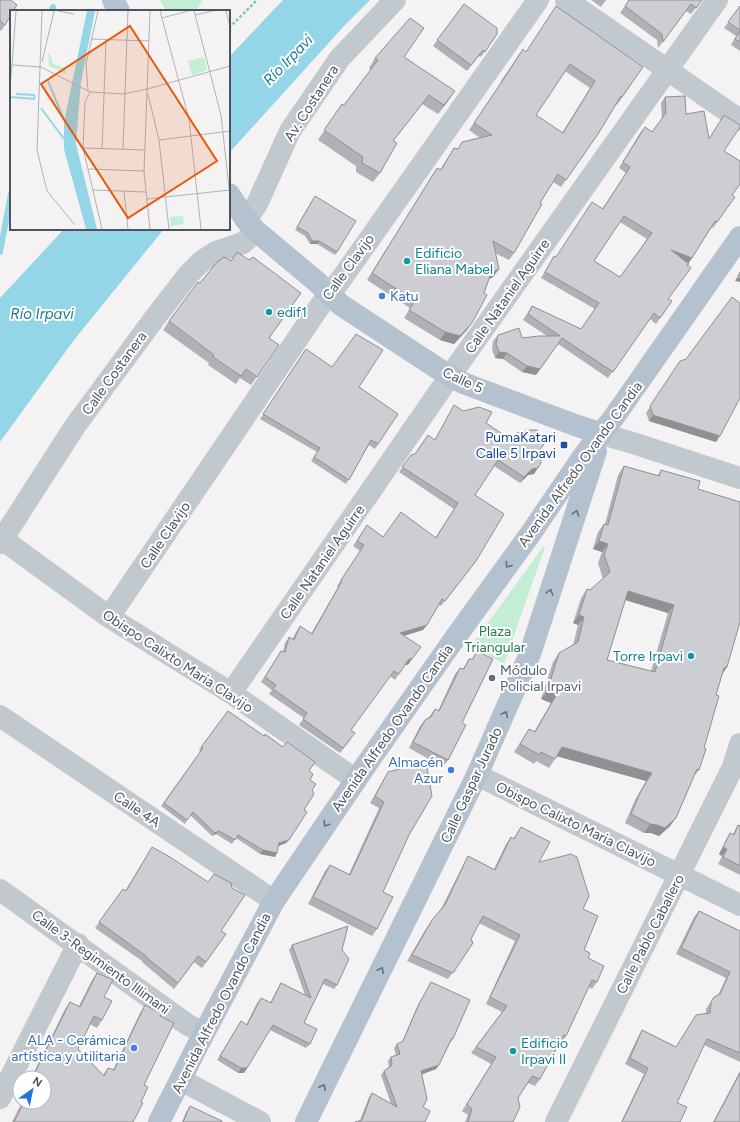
<svg xmlns="http://www.w3.org/2000/svg" width="740" height="1122" viewBox="0 0 740 1122" font-family="Figtree,sans-serif">
	<style>
		.green { fill: #c4eed4 }
		.water { fill: #94d6e8 }
		.lines { fill: none; stroke-linecap: round; stroke-linejoin: round }
		.stream { stroke: #94d6e8; stroke-width: 6 }
		.path { stroke: #7ecaa5; stroke-width: 2.5; stroke-dasharray: 3 2; stroke-linecap: butt }
		.minor { stroke: #c1c9cf; stroke-width: 22 }
		.major { stroke: #b4c1ce; stroke-width: 22 }
		.wall { fill: #afb1b6; fill-rule: evenodd }
		.shaded-wall { fill: #8f9094 }
		.building { fill: #ccced4; stroke: #8f9094; fill-rule: evenodd }
		.oneway { stroke: #65707a }
		.culture-dot { fill: #0f9aa8; stroke: #fff; stroke-width: 1.5 }
		.shop-dot { fill: #3f7fe0; stroke: #fff; stroke-width: 1.5 }
		.transit-dot { fill: #1a4fb4; stroke: #fff; stroke-width: 1.5 }
		.service-dot { fill: #5c6f8a; stroke: #fff; stroke-width: 1.5 }
		.labels { text-anchor: middle; stroke-width: 4; stroke-linejoin: round; paint-order: stroke }
		.street-label { font-size: 14px; fill: #4b555e; stroke: #fff }
		.culture-label { font-size: 14px; fill: #0d838f; stroke: #fff; text-anchor: start }
		.shop-label { font-size: 14px; fill: #366cbe; stroke: #fff; text-anchor: end }
		.transit-label { font-size: 14px; fill: #164399; stroke: #fff; text-anchor: end }
		.park-label { font-size: 14px; fill: #1e7d4e; stroke: #fff }
		.service-label { font-size: 14px; fill: #4e5e75; stroke: #fff; text-anchor: start }
		.water-label { font-size: 15px; font-style: italic; fill: #157c98; stroke: #fff }
		.inset-river { fill: none; stroke: #94d6e8; stroke-width: 2 }
		.inset-road { fill: none; stroke: #b0b3b7; stroke-width: 1 }
		.view { fill: #e8590c; fill-opacity: 0.15; stroke: #e8590c; stroke-width: 2 }
		.inset-edge { fill: none; stroke: #4b555e; stroke-width: 2 }
	</style>
	<rect width="100%" height="100%" fill="#f4f2f2"/>
	<path class="green" d="M160 0H201L202 2 196 11H166Z
		M543 547H545L504 664 471 646Z"/>
	<path class="water" d="M283 0H370L344 26 229 153V57Z
		M64 229H164L74 340 0 442V298Z"/>
	<g class="lines">
		<path class="stream" d="M52 11 53 7
			M0 252 11 194"/>
		<path class="path" d="M229 28 257 0"/>
		<path class="minor" d="M566 0 740 120
			M246 220 257 204 290 131 340 58 395 0
			M602 434 633 443 740 478
			M2 539 109 617 231 693 356 780
			M0 543 75 426 157 315 188 275 202 261 216 252 243 243 256 231
			M109 617 317 310 342 278 538 0
			M231 693 450 376 717 0
			M0 716 274 901
			M477 775 740 905
			M0 890 188 1025 204 1033
			M181 1080 260 1122
			M0 1098 78 944
			M556 1122 733 767 740 744"/>
		<path class="major" d="M113 0 119 11
			M229 194 246 220 256 231 317 282 341 305 437 368 463 383 575 425 602 434
			M159 1122 204 1033 274 901 366 765 455 638 531 533 584 455 614 417 740 237
			M306 1122 477 775 530 654 596 451"/>
	</g>
	<path class="wall" d="M0 0 5 25 1 31 0 30Z
		M591 0H606L601 7Z
		M629 0H702L691 14 686 11 658 48 657 40 620 13Z
		M464 4 497 34 481 57 479 56 467 71 433 46Z
		M740 6V51L731 45 736 36 724 28Z
		M523 49 526 52 643 67 617 105 616 104 598 134 561 187 553 182 540 203 514 253 509 260 495 253 499 269 493 277 489 279 466 331 454 344 440 340 404 318 410 308 367 280 437 168 440 170 454 148 458 149 480 138 469 130 502 82 501 81ZM565 71 590 88 562 133 536 115Z
		M404 57 448 101 438 114 422 104 393 141 380 173 373 182 356 172V166L318 140 342 104 344 105 371 70 369 68 375 58Z
		M665 97 686 114 709 138 724 151 732 195 735 197 713 228 712 227 688 263 668 299 672 301 656 324 650 319 608 378 558 344 536 375 522 372 503 359 495 358 492 350 493 341 498 335 522 338 547 336 523 320 532 306 581 329 595 309 541 278 554 256 556 257 602 209 626 173 619 168 640 133 645 127 652 132 662 119 661 103ZM620 222 647 239 620 277 594 261Z
		M313 199 337 252 335 255 317 244H310L305 236 295 230Z
		M237 252 269 338 279 345 251 385 240 378 236 384 208 365 209 363 163 330 169 321 200 283 231 261Z
		M306 349 359 387 398 414 375 449 369 445 346 484 311 461 317 452 260 419Z
		M680 361 716 442 649 421 646 413Z
		M454 405 463 411 486 423 510 439 540 449 534 474 528 475 520 483 494 466 475 495 476 561 441 606 439 605 423 630 404 636 408 665 405 664 395 680 390 676 351 730V739L340 753 299 725 304 718 269 694 272 690 261 682 281 651 283 652 285 643 289 637 292 640 296 632 300 626 311 634 338 587 337 586 360 551 353 546 367 525 383 537 435 538 454 509 399 472 411 455 415 454 435 440 451 410Z
		M624 466 657 476 661 470 698 489 727 667 722 674 716 695 699 770 694 776 676 818 670 826 659 836 651 833H644L625 823 635 800 646 781 557 756 549 768 536 761 534 764 514 752 529 729 534 732 551 703 541 699 553 662 559 653 573 645 578 625 573 623 581 598 587 589 590 590 603 579 598 563 602 552 593 549 598 532 604 524H605L618 475ZM625 600 668 613 651 671 607 660Z
		M477 651 462 723 448 760 443 767 409 748 420 726 425 720 429 717 435 709 438 711 455 674 460 668 463 669 469 659H472Z
		M228 711 263 736 265 734 309 771 310 780 312 790 304 810 286 843 278 846 275 857 260 854 236 838 232 844 216 834 212 836 190 815 185 824 161 806 200 752 199 750Z
		M388 772 409 835 383 892 377 929 372 936 308 904 325 871 330 865 349 874 379 808 370 803 384 779Z
		M738 825 740 826V875L718 864 722 856 719 854 726 840 730 833 733 834Z
		M521 827 539 862 583 909 584 950 597 982 592 989 589 987 566 1036 562 1043 560 1042 540 1079 535 1086 528 1083 518 1098 513 1122H465L468 1115 462 1111 491 1064 471 1053 502 1012 486 1004 515 941 479 923 471 939 473 943 448 979 407 961 427 927 441 909 464 863 468 856 494 869 506 844 511 837 513 839Z
		M152 847 221 931 226 934 202 968 194 962 174 989 142 962V961L95 928 123 889 125 891Z
		M699 911 740 931V1062L704 1045 677 1103 680 1122H621L644 1074 625 1064 638 1037 642 1030 676 1047 696 1015 706 1013V1009L714 997 718 995 726 978 676 954 694 917Z
		M292 945 342 950 337 985 334 989 323 984 304 1023 310 1044 306 1048 270 1030 244 1073H238L217 1060 241 1021 246 1025 257 1003 261 998 270 1003 278 988 281 983 305 995 289 950Z
		M97 973 104 997 102 1020 97 1028 90 1024 78 1049 103 1075 108 1068 113 1070 140 1013 145 1005 160 1016 144 1085 141 1102 133 1122H12L22 1102H44V1078H31L65 1009 70 1002 79 1006 92 980Z
		M431 982 453 1039 450 1043 436 1069 422 1074 427 1099 360 1120 369 1097 372 1093 391 1104 381 1075 384 1071 389 1067 388 1061 391 1057 396 1055 394 1048 397 1044 402 1042 416 1009Z
		M740 1071V1122H713Z
		M190 1106 222 1122H182L186 1112Z"/>
	<path class="shaded-wall" d="M455 91 448 101 438 114 444 105Z
		M312 241H319L317 244H310Z
		M671 250 692 258 688 264Z
		M499 269 493 277 486 281 491 273Z
		M737 278 740 279V282L735 281Z
		M472 323 466 331 454 344 440 340 445 332Z
		M562 338 536 375 522 372 527 366Z
		M499 352 507 353 503 359 495 358Z
		M653 415 720 436 716 442 649 421Z
		M538 468 534 474 528 475 520 483 524 477 532 469Z
		M599 541 608 544 602 552 593 549Z
		M628 591 674 605 668 613 622 599Z
		M579 615 584 617 578 625 573 623Z
		M427 625 423 630 396 638 400 633Z
		M409 659H412L408 665 405 664Z
		M727 667 721 676 724 668Z
		M547 691 557 694 551 703 541 699Z
		M562 747 652 773 646 781 556 756Z
		M676 818 670 826 659 836 651 833H644L650 824Z
		M219 831 216 834 212 836 215 833Z
		M289 840 286 843 276 847 279 843Z
		M723 847 727 849 722 856 719 854Z
		M263 850 277 853 275 857 260 854Z
		M439 1065 436 1069 418 1076 421 1071Z
		M241 1068H247L244 1073H238Z"/>
	<path class="building" d="M0 0H11L17 5 13 11H11V15L5 25 0 21Z
		M629 0H702L696 8 691 4 663 42 662 34 625 6Z
		M464 4 497 28V34L485 52 483 50 471 65 437 40Z
		M556 6 643 67 622 97 621 96 598 134 566 180 558 174 540 203 542 204 514 253 493 241 499 269 491 273 484 293 487 295 472 323 460 336 445 332 409 310 415 301 372 273 437 168 441 170 454 148 458 149 462 142 492 135 474 123 507 74 523 49 526 52ZM570 64 595 81 563 133 536 115Z
		M740 6V30L728 22Z
		M410 18 424 28 404 57 455 91 444 105 429 95 393 141 397 143 380 173 362 163 363 157 324 130 342 104 344 105 378 60 375 58Z
		M740 31V42L735 39Z
		M685 96 686 114 704 111 709 139 724 115 740 125V127L724 151 740 161V184L732 195 735 197 717 222 715 221 692 258 671 250 689 264 687 265 691 268 668 299 672 301 660 318 654 313 613 372 562 338 540 369 527 366 507 353 499 352 496 344 498 335 519 328 522 338 539 336H560L528 314 532 306 581 329 599 303 545 272 554 256 556 257 592 202 603 209 630 167 623 162 645 127 652 132 666 113 665 97ZM624 216 652 233 620 277 594 261Z
		M315 196 356 221 337 252 319 241H312L308 233 297 227Z
		M237 252 249 260 253 257 301 293 269 338 279 345 257 377 246 369 241 376 213 357 214 355 169 321 198 282 200 283 217 262 224 257 231 261Z
		M740 272V279L737 278Z
		M732 297 740 303V398L720 436 653 415 650 406 680 361 686 359Z
		M356 334 383 350 359 387 398 414 378 444 371 440 349 480 314 457 320 448 263 414 306 349 332 367Z
		M454 405 463 411 479 407 492 412 486 423 510 439 517 433 529 430H537L544 440 543 446 540 449 541 463 538 468 532 469 524 477 498 460 475 495 504 514 476 561 445 601 442 599 427 625 400 633 421 647 412 659H409L399 674 394 671 351 730 355 733 343 748 303 719 307 713 273 689 276 685 265 677 281 651 285 652 289 637 294 640 300 626 312 634 342 581 341 580 364 545 357 541 367 525 383 537 401 512 436 538 458 503 402 467 411 455 415 454 428 435 435 440Z
		M624 466 659 476 661 470 700 481 698 489 740 502V622L727 667 724 668 716 695 719 696 704 748 706 749 699 770 697 769 676 818 665 828 657 825 650 824 631 814 641 791 652 773 562 747 555 759 541 752 540 755 520 744 529 729 535 732 557 694 547 691 559 653 578 642 584 617 579 615 587 589 590 590 610 572 604 555 608 544 599 541 604 524 608 525ZM628 591 674 605 655 672 607 660Z
		M477 651 493 659 462 723 466 725 448 760 413 742 425 720 431 717 435 709 439 711 460 668 464 669 469 659H473Z
		M228 711 264 736 265 734 283 747 287 742 315 762 309 771 313 774 310 780 316 784 312 790 314 794 304 810 307 812 289 840 279 843 277 853 263 850 238 835 235 840 219 831 215 833 193 812 187 820 164 803 203 748 201 747Z
		M426 762 432 796 409 835 383 892 393 897 377 929 313 897 330 865 350 875 384 802 375 796 388 772Z
		M738 825 740 826V866L723 857 727 849 723 847 730 833 734 835Z
		M521 827 550 842 539 862 571 854 577 857 589 896 583 909 598 916 584 950 590 953 588 958 604 966 597 982 592 980 566 1036 564 1035 540 1079 532 1076 518 1098 520 1107 513 1122H468L472 1109 467 1104 496 1057 476 1047 507 1006 490 997 520 935 483 916 471 939 473 943 453 973 412 955 432 920 445 905 468 856 495 870 511 837 514 839Z
		M152 847 170 857 208 882 214 874 231 883 232 888 245 895 221 931 226 934 206 962 198 956 178 983 146 957V956L99 922 123 889 126 891Z
		M699 911 740 931V1053L707 1039 677 1103 687 1107 680 1122H622L648 1068 630 1058 642 1030 676 1047 696 1015 710 1013 711 1002 714 997 720 994 730 972 681 948Z
		M348 926 342 950 349 959 337 985 325 979 304 1023 317 1029 310 1044 273 1025 247 1068H241L220 1056 241 1021 247 1025 261 998 271 1003 281 983 311 998 292 945Z
		M97 973 113 980 104 997 112 1001 102 1020 94 1016 78 1049 104 1076 108 1068 114 1070 145 1005 161 1013 160 1016 174 1023 144 1085 148 1087 141 1102 143 1103 133 1122H14L24 1102H44V1078H38L40 1074 35 1072 70 1002 80 1007Z
		M431 982 470 1000 453 1039 452 1038 439 1065 421 1071 427 1099 423 1107 430 1111 425 1122H355L362 1120 372 1093 397 1107 384 1071 392 1065 391 1057 400 1054 397 1044 403 1041 419 1004Z
		M740 1073V1122H714Z
		M190 1106 222 1121V1122H183Z"/>
	<defs><path id="oneway-chevron" d="M-2-3.5L2.5 0L-2 3.5" fill="none" stroke-width="1.6" stroke-linecap="round" stroke-linejoin="round"/></defs>
	<g class="oneway">
		<use href="#oneway-chevron" transform="translate(576 513) rotate(-72)"/>
		<use href="#oneway-chevron" transform="translate(508 565) rotate(126)"/>
		<use href="#oneway-chevron" transform="translate(550 592) rotate(-72)"/>
		<use href="#oneway-chevron" transform="translate(505 714) rotate(-66)"/>
		<use href="#oneway-chevron" transform="translate(326 824) rotate(124)"/>
		<use href="#oneway-chevron" transform="translate(381 970) rotate(-64)"/>
		<use href="#oneway-chevron" transform="translate(323 1087) rotate(-64)"/>
	</g>
	<g class="culture-dot">
		<circle cx="407" cy="261" r="4"/>
		<circle cx="269" cy="312" r="4"/>
		<circle cx="691" cy="656" r="4"/>
		<circle cx="513" cy="1051" r="4"/>
	</g>
	<g class="shop-dot">
		<circle cx="382" cy="296" r="4"/>
		<circle cx="451" cy="770" r="4"/>
		<circle cx="134" cy="1048" r="4"/>
	</g>
	<rect class="transit-dot" x="560" y="441" width="8" height="8" rx="2"/>
	<circle class="service-dot" cx="492" cy="678" r="4"/>
	<g class="labels">
		<g class="street-label">
			<text transform="translate(311 103) rotate(-57)" y="5">Av. Costanera</text>
			<text transform="translate(348 267) rotate(-54)" y="5">Calle Clavijo</text>
			<text transform="translate(507 296) rotate(-55)" y="5">Calle Nataniel Aguirre</text>
			<text transform="translate(114 373) rotate(-54)" y="5">Calle Costanera</text>
			<text transform="translate(463 380) rotate(25)" y="5">Calle 5</text>
			<text transform="translate(580 464) rotate(-54)" y="5">Avenida Alfredo Ovando Candia</text>
			<text transform="translate(165 535) rotate(-56)" y="5">Calle Clavijo</text>
			<text transform="translate(322 562) rotate(-55)" y="5">Calle Nataniel Aguirre</text>
			<text transform="translate(178 661) rotate(33)" y="5">Obispo Calixto Maria Clavijo</text>
			<text transform="translate(392 728) rotate(-55)" y="5">Avenida Alfredo Ovando Candia</text>
			<text transform="translate(471 785) rotate(-65)" y="5">Calle Gaspar Jurado</text>
			<text transform="translate(137 809) rotate(34)" y="5">Calle 4A</text>
			<text transform="translate(576 824) rotate(26)" y="5">Obispo Calixto Maria Clavijo</text>
			<text transform="translate(650 934) rotate(-63)" y="5">Calle Pablo Caballero</text>
			<text transform="translate(101 962) rotate(36)" y="5">Calle 3-Regimiento Illimani</text>
			<text transform="translate(221 1003) rotate(-63)" y="5">Avenida Alfredo Ovando Candia</text>
		</g>
		<g class="culture-label">
			<text x="415" y="258">Edificio<tspan x="415" dy="16">Eliana Mabel</tspan></text>
			<text x="277" y="317">edif1</text>
			<text x="683" y="661" text-anchor="end">Torre Irpavi</text>
			<text x="521" y="1048">Edificio<tspan x="521" dy="16">Irpavi II</tspan></text>
		</g>
		<g class="shop-label">
			<text x="390" y="301" text-anchor="start">Katu</text>
			<text x="443" y="767">Almacén<tspan x="443" dy="16">Azur</tspan></text>
			<text x="126" y="1045">ALA - Cerámica<tspan x="126" dy="16">artística y utilitaria</tspan></text>
		</g>
		<g class="transit-label">
			<text x="556" y="442">PumaKatari<tspan x="556" dy="16">Calle 5 Irpavi</tspan></text>
		</g>
		<g class="park-label">
			<text x="495" y="636">Plaza<tspan x="495" dy="16">Triangular</tspan></text>
		</g>
		<g class="service-label">
			<text x="500" y="675">Módulo<tspan x="500" dy="16">Policial Irpavi</tspan></text>
		</g>
		<g class="water-label">
			<text transform="translate(288 60) rotate(-46)" y="5">Río Irpavi</text>
			<text x="42" y="319">Río Irpavi</text>
		</g>
	</g>
	<g transform="translate(10 10)">
		<rect width="220" height="220" fill="#f4f2f2"/>
		<path d="M38 43 40 44 43 54 55 58 56 64 39 56ZM194 47 197 60 182 65 178 51ZM173 206 174 214 161 216 160 207Z" fill="#c4eed4"/>
		<path d="M77 1H85L71 72 66 134 87 219H76L54 139V112Z" fill="#94d6e8"/>
		<path class="inset-river" d="M38 71 55 112M6 84 24 85 25 88M0 87 25 89M31 98 54 129"/>
		<path class="inset-road" d="M6 1 2 55 31 57 80 82 114 84 137 79M32 1 27 140 37 181 65 215M48 1 64 4M140 1 134 161 140 219M150 1 179 109 191 219M184 1 211 105 220 187M216 1 220 16M185 5 203 1M152 8 178 1M81 29 139 31M32 52 44 1M0 74 2 55M137 79 220 56M78 81 76 54 88 1M80 82 75 92 73 138 92 219M138 84 149 130 159 219M149 130 220 121M73 138 135 140M92 139 96 30M113 139 118 1M78 159 134 161M83 180 136 182M114 181 118 219M137 189 220 180"/>
		<path class="view" d="M120 16 207 151 118 208 31 74Z"/>
		<rect width="220" height="220" class="inset-edge"/>
	</g>
	<g transform="translate(32 1090) rotate(33)"><circle r="19" fill="#ffffff" stroke="#b7bbbf"/>
	<path d="M0-3L7 15L0 10L-7 15Z" fill="#2574db"/>
	<text y="-6" font-size="11" font-weight="bold" text-anchor="middle" fill="#4b555e">N</text>
	</g>
</svg>
